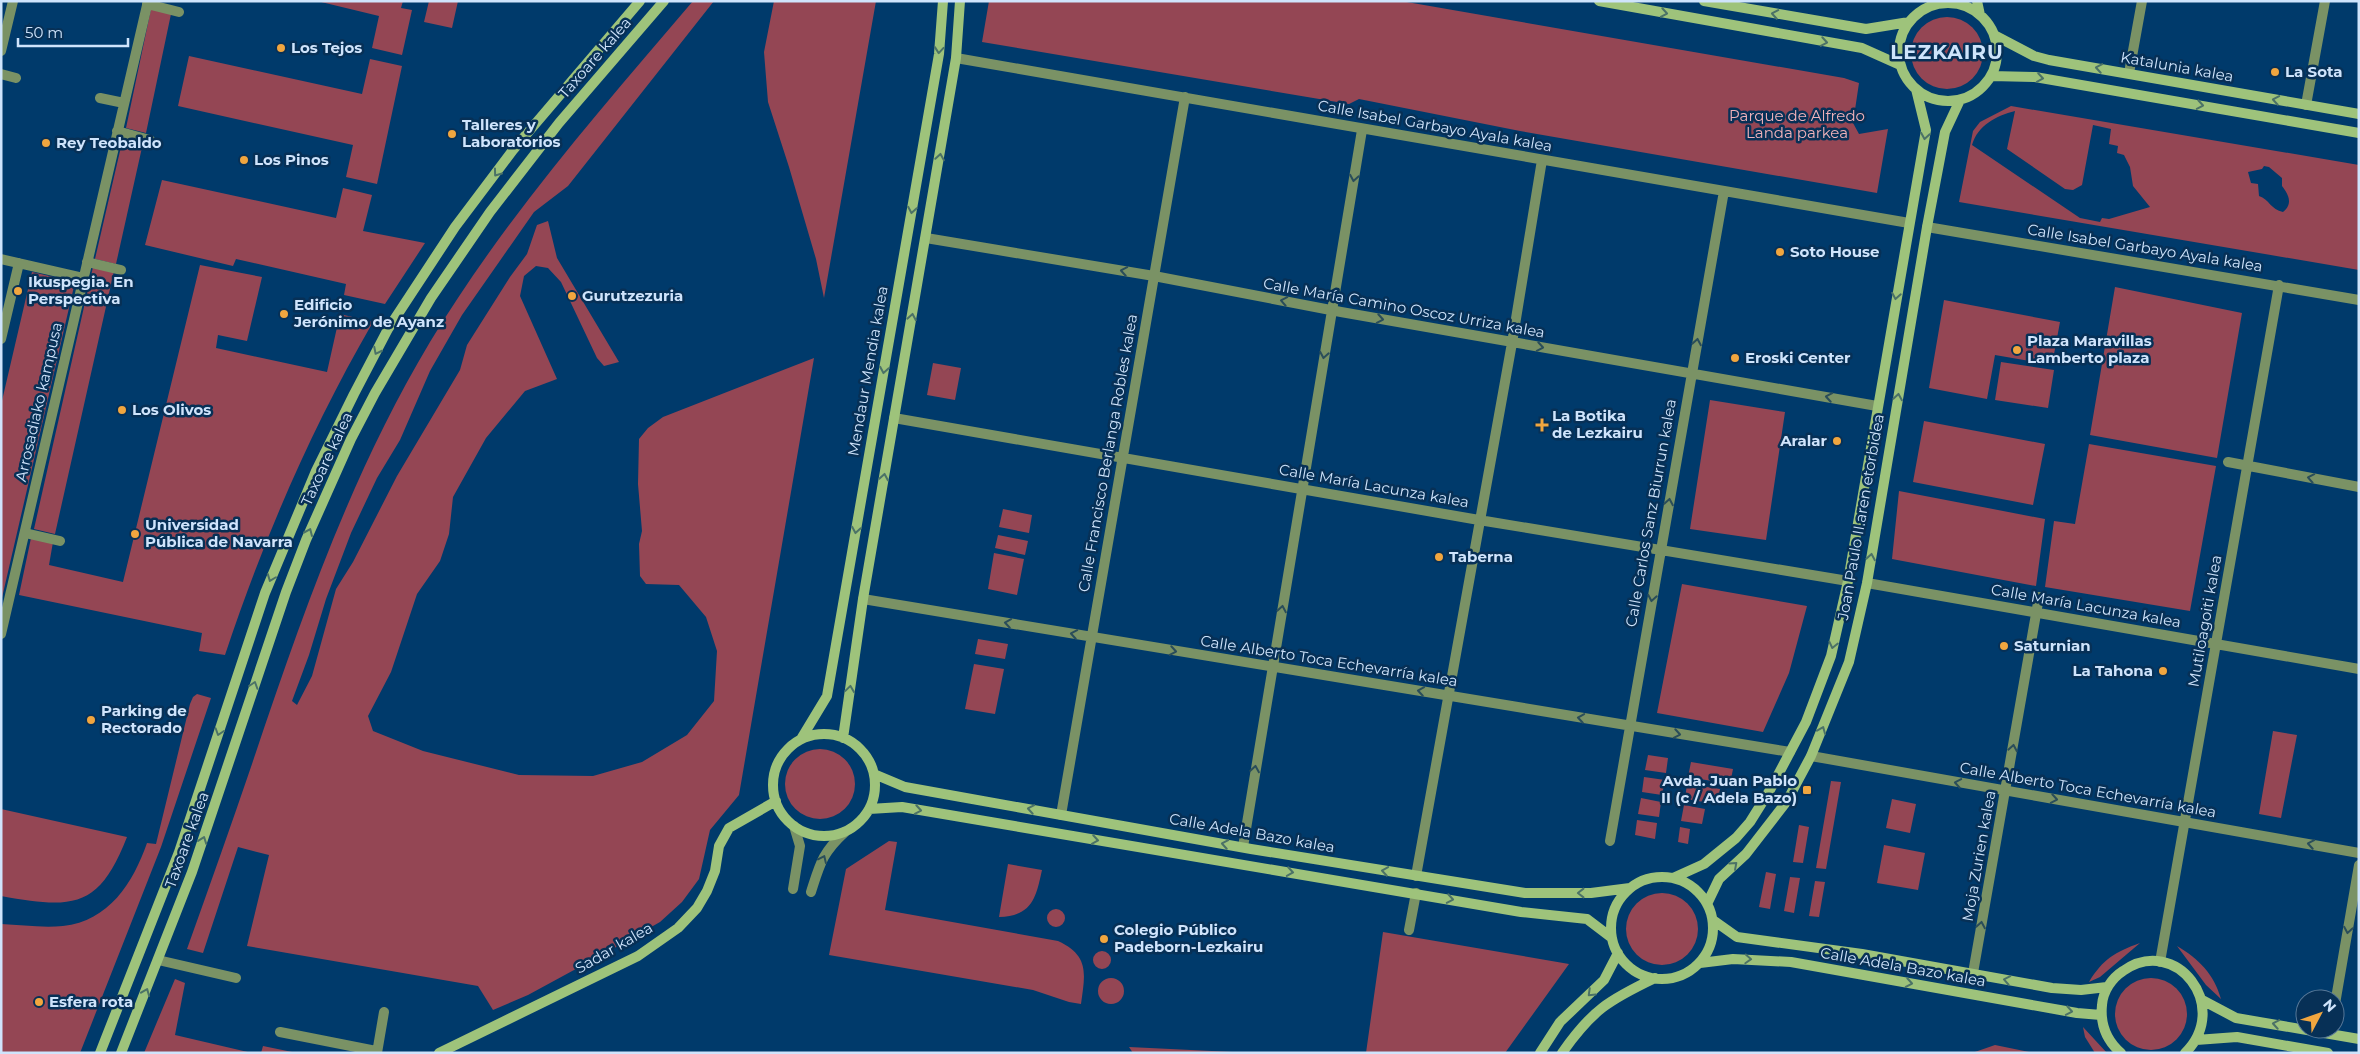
<svg xmlns="http://www.w3.org/2000/svg" width="2360" height="1054" viewBox="0 0 2360 1054" font-family="Montserrat,sans-serif">
	<style>
		.green { fill: #944654; fill-rule: evenodd }
		.lines { fill: none; stroke-linecap: round; stroke-linejoin: round }
		.street { stroke: #7a9265; stroke-width: 10 }
		.secondary { stroke: #9ec37b; stroke-width: 10 }
		.oneway { stroke: #4b7267 }
		.oneway2 { stroke: #2a4d5a }
		.poi-dot { fill: #f1a63f; stroke: #073056; stroke-width: 2 }
		.labels { text-anchor: middle; stroke-width: 5; stroke-linejoin: round; paint-order: stroke }
		.poi-label { font-size: 15px; font-weight: bold; fill: #cfe4fc; stroke: #073056; text-anchor: start }
		.street-label { font-size: 15px; fill: #cfe4fc; stroke: #073056 }
		.park-label { font-size: 15px; fill: #f1b2ba; stroke: #073056 }
		.district-label { font-size: 20px; font-weight: bold; letter-spacing: 1px; fill: #cee4fb; stroke: #073056 }
	</style>
	<rect width="100%" height="100%" fill="#003a6b"/>
	<path class="green" d="M317 1H403L401 8 412 10 402 55 372 48 379 16Z
		M429 1H458L452 28 424 22Z
		M693 1H714L568 186 534 212 462 315 430 371 400 440 377 478 351 533 326 599 309 655 292 701 297 705 312 676 336 589 353 562 397 476 460 370 467 345 510 277 527 254 537 225 548 221 557 258 619 362 604 366 597 358 561 282 548 268 536 266 524 276 520 296 557 379 525 391 486 438 453 497 449 534 440 561 417 594 391 672 368 716 373 731 423 751 519 775 593 776 642 762 687 735 714 701 717 651 706 617 679 585 646 584 640 576 639 544 642 531 638 484 639 439 648 428 663 417 814 358 739 795 710 830 699 879 682 902 660 922 609 951 528 995 493 1010 478 986 247 946 269 855 238 847 203 953 187 949C209 887 231 826 252 764 301 618 351 474 430 342 505 218 600 110 693 1Z
		M774 1H876L824 298 816 259 789 167 768 102 764 52Z
		M989 1H1401L1844 78 1859 83 1853 123 1859 134 1888 129 1877 193 1520 131 1359 99 1349 104 982 42Z
		M151 9 171 14 146 133 126 128Z
		M1911 53a36 36 0 1 1 72 0a36 36 0 1 1-72 0Z
		M189 56 362 94 370 59 402 66 377 184 346 177 353 145 178 106Z
		M2011 106 2359 165V270L1959 202 1973 131 1980 122ZM2015 111 2007 149 2065 189 2073 190 2082 185 2093 125 2111 129 2109 144 2118 146 2117 153 2124 155 2130 167 2133 186 2150 207 2109 219 2102 218 2100 222 2080 218 1972 145C1978 125 1996 116 2015 111ZM2264 166 2269 167 2282 178V186C2289 195 2293 204 2283 212 2271 210 2269 199 2259 196L2258 184 2251 183 2248 172 2262 169Z
		M123 138 143 143 116 264 95 259Z
		M162 180 336 218 343 188 372 195 363 231 425 243 385 304 344 295 346 284 236 259 233 266 145 245Z
		M200 265 262 277 247 341 218 335 216 348 327 372 340 314 373 322C311 429 264 538 225 655L199 651 202 633 19 595 31 538 53 542 49 565 123 582Z
		M93 267 114 271 55 534 34 529Z
		M32 272 75 282 1 602V405Z
		M2115 287 2242 313 2217 458 2090 435Z
		M1944 300 2060 322 2052 365 1995 355 1987 399 1929 388Z
		M2001 362 2054 370 2048 408 1995 400Z
		M933 363 961 368 955 400 927 395Z
		M1710 400 1785 412 1766 540 1690 529Z
		M1924 421 2045 444 2033 505 1913 482Z
		M2089 444 2216 466 2190 611 2045 587 2054 521 2075 524Z
		M1899 491 2045 519 2036 586 1892 559Z
		M1003 509 1032 515 1029 533 999 527Z
		M998 535 1028 541 1025 555 995 548Z
		M994 553 1024 559 1017 595 988 589Z
		M1682 584 1807 606 1789 673 1763 732 1657 713Z
		M978 639 1008 644 1005 659 975 654Z
		M974 664 1004 669 995 714 965 709Z
		M197 694 211 698 161 847 80 1053H1V924C21 925 43 928 63 926 109 921 133 883 147 843L156 844 190 704 193 697Z
		M2273 731 2297 735 2281 818 2259 814Z
		M785 784a35 35 0 1 1 70 0a35 35 0 1 1-70 0Z
		M1648 755 1668 758 1666 773 1645 770Z
		M1691 762 1733 769 1730 784 1688 777Z
		M1644 777 1665 780 1662 795 1642 792Z
		M1831 781 1841 782 1826 869 1816 868Z
		M1687 784 1720 789 1717 804 1685 799Z
		M1641 798 1661 802 1659 817 1638 814Z
		M1892 799 1916 804 1910 833 1886 828Z
		M1684 805 1705 809 1702 824 1681 821Z
		M1 809 127 837C99 909 73 909 1 896Z
		M1637 820 1657 823 1655 839 1635 835Z
		M1799 825 1809 827 1803 863 1793 862Z
		M1680 827 1690 829 1688 844 1678 842Z
		M889 841 897 842 885 910 1058 941C1090 956 1085 974 1081 1004L1069 1002 1033 990 829 955 846 869Z
		M1884 845 1925 853 1918 890 1877 883Z
		M1008 864 1042 870C1036 898 1032 916 999 917Z
		M1766 872 1776 874 1770 909 1759 907Z
		M1790 877 1800 878 1794 913 1784 911Z
		M1815 881 1825 882 1819 917 1809 916Z
		M1626 929a36 36 0 1 1 72 0a36 36 0 1 1-72 0Z
		M1047 918a9 9 0 1 1 18 0a9 9 0 1 1-18 0Z
		M1383 932 1569 964 1505 1053H1366Z
		M2140 943 2100 977 2089 982C2103 959 2115 952 2140 943Z
		M2177 946C2199 959 2214 974 2221 999L2206 985Z
		M1093 960a9 9 0 1 1 18 0a9 9 0 1 1-18 0Z
		M1098 991a13 13 0 1 1 26 0a13 13 0 1 1-26 0Z
		M2115 1014a36 36 0 1 1 72 0a36 36 0 1 1-72 0Z
		M175 979 185 983 175 1035 252 1053H144Z
		M2083 1027 2107 1053H2095L2085 1037Z
		M1995 1045 2034 1053H1972Z
		M263 1046 297 1053H261Z
		M1129 1047 1253 1053H1133Z"/>
	<g class="lines">
		<path class="street" d="M147 4 179 12
			M1 51 13 1
			M956 58 1909 223
			M2129 73 2142 1
			M1 74 16 78
			M100 98 124 103
			M2306 105 2325 1
			M117 131 150 140
			M1927 227 2359 300
			M926 238 1154 276 1341 312 1877 406
			M1 259 84 278
			M87 262 121 270
			M1 339 19 263
			M894 418 1479 520 1848 581
			M2228 462 2359 487
			M25 533 60 541
			M1867 583 2359 669
			M863 599 1790 752
			M1 634 148 1
			M1811 756 2359 853
			M1061 815 1185 97
			M1610 841 1724 191
			M1243 847 1362 130
			M1416 876 1512 343 1542 160
			M793 889 800 846 794 826
			M811 892C820 864 822 853 845 832
			M1409 930 1416 893
			M158 960 236 978
			M2160 962 2279 285
			M1973 973 2039 597
			M2335 1004 2359 865
			M280 1032 376 1051
			M377 1053 384 1012"/>
		<path class="secondary" d="M1599 1 1862 48 1900 65
			M1704 1 1866 29 1909 22
			M1977 1 1980 15
			M1899 52a49 49 0 1 1 98 0a49 49 0 1 1-98 0Z
			M1994 35 2034 56 2049 60 2359 114
			M1991 76 2035 77 2359 133
			M773 785a51 51 0 1 1 102 0a51 51 0 1 1-102 0Z
			M843 738 863 599 956 58 960 1
			M801 739 827 696 939 54 943 1
			M874 774 905 787 1251 849 1525 893H1591L1630 888
			M869 809 902 807 1521 912 1587 919 1612 938
			M1611 928a51 51 0 1 1 102 0a51 51 0 1 1-102 0Z
			M1673 878 1704 864 1736 838 1750 822 1770 790 1806 722 1831 656 1848 581 1926 130 1916 89
			M1707 904 1719 879 1746 854 1787 801 1811 756 1849 662 1867 583 1927 227 1945 132 1960 100
			M1713 920 1737 937 1862 954 2052 988 2081 990 2107 987
			M1700 963 1733 959 1791 962 2077 1013 2101 1015
			M2202 1000 2236 1018 2359 1039
			M2196 1040 2237 1037 2328 1053
			M100 1053 179 852 265 593 316 471 354 394 388 329 455 227 513 150 640 1
			M121 1053 192 872 286 592 306 540 351 439 375 393 431 298 490 212 559 123 664 1
			M439 1053 638 956 678 928 697 908 707 891 715 871 719 846 729 828 776 801
			M1540 1053 1560 1022 1604 980 1618 953
			M1562 1053C1592 1010 1609 1000 1655 978
			M2121 1053C2106 1040 2100 1025 2102 1005 2103 991 2112 978 2123 971 2176 934 2232 1007 2185 1053"/>
	</g>
	<defs><path id="oneway-chevron" d="M-2-3.5L2.5 0L-2 3.5" fill="none" stroke-width="1.6" stroke-linecap="round" stroke-linejoin="round" transform="scale(1.25)"/></defs>
	<g class="oneway">
		<use href="#oneway-chevron" transform="translate(1664 13) rotate(10)"/>
		<use href="#oneway-chevron" transform="translate(1775 14) rotate(-170)"/>
		<use href="#oneway-chevron" transform="translate(1824 42) rotate(10)"/>
		<use href="#oneway-chevron" transform="translate(939 50) rotate(95)"/>
		<use href="#oneway-chevron" transform="translate(2099 68) rotate(-170)"/>
		<use href="#oneway-chevron" transform="translate(2040 78) rotate(9)"/>
		<use href="#oneway-chevron" transform="translate(2276 100) rotate(-170)"/>
		<use href="#oneway-chevron" transform="translate(2200 105) rotate(10)"/>
		<use href="#oneway-chevron" transform="translate(1925 136) rotate(99)"/>
		<use href="#oneway-chevron" transform="translate(940 157) rotate(-81)"/>
		<use href="#oneway-chevron" transform="translate(497 173) rotate(126)"/>
		<use href="#oneway-chevron" transform="translate(912 210) rotate(100)"/>
		<use href="#oneway-chevron" transform="translate(1896 296) rotate(100)"/>
		<use href="#oneway-chevron" transform="translate(912 317) rotate(-80)"/>
		<use href="#oneway-chevron" transform="translate(377 351) rotate(117)"/>
		<use href="#oneway-chevron" transform="translate(884 370) rotate(100)"/>
		<use href="#oneway-chevron" transform="translate(1898 397) rotate(-81)"/>
		<use href="#oneway-chevron" transform="translate(884 477) rotate(-80)"/>
		<use href="#oneway-chevron" transform="translate(856 530) rotate(100)"/>
		<use href="#oneway-chevron" transform="translate(309 532) rotate(-66)"/>
		<use href="#oneway-chevron" transform="translate(1871 557) rotate(-80)"/>
		<use href="#oneway-chevron" transform="translate(271 578) rotate(111)"/>
		<use href="#oneway-chevron" transform="translate(1833 645) rotate(103)"/>
		<use href="#oneway-chevron" transform="translate(254 685) rotate(-72)"/>
		<use href="#oneway-chevron" transform="translate(850 689) rotate(-82)"/>
		<use href="#oneway-chevron" transform="translate(1822 730) rotate(-68)"/>
		<use href="#oneway-chevron" transform="translate(219 732) rotate(108)"/>
		<use href="#oneway-chevron" transform="translate(1031 809) rotate(-170)"/>
		<use href="#oneway-chevron" transform="translate(918 810) rotate(10)"/>
		<use href="#oneway-chevron" transform="translate(203 840) rotate(-70)"/>
		<use href="#oneway-chevron" transform="translate(1095 840) rotate(9)"/>
		<use href="#oneway-chevron" transform="translate(1225 844) rotate(-170)"/>
		<use href="#oneway-chevron" transform="translate(1734 865) rotate(-42)"/>
		<use href="#oneway-chevron" transform="translate(1385 871) rotate(-171)"/>
		<use href="#oneway-chevron" transform="translate(1290 872) rotate(9)"/>
		<use href="#oneway-chevron" transform="translate(1581 893) rotate(-180)"/>
		<use href="#oneway-chevron" transform="translate(1450 899) rotate(10)"/>
		<use href="#oneway-chevron" transform="translate(1748 959) rotate(3)"/>
		<use href="#oneway-chevron" transform="translate(2007 980) rotate(-169)"/>
		<use href="#oneway-chevron" transform="translate(1909 983) rotate(10)"/>
		<use href="#oneway-chevron" transform="translate(146 992) rotate(-68)"/>
		<use href="#oneway-chevron" transform="translate(1591 993) rotate(136)"/>
		<use href="#oneway-chevron" transform="translate(2069 1011) rotate(10)"/>
		<use href="#oneway-chevron" transform="translate(2276 1024) rotate(-170)"/>
	</g>
	<g class="oneway2">
		<use href="#oneway-chevron" transform="translate(1354 178) rotate(100)"/>
		<use href="#oneway-chevron" transform="translate(1124 271) rotate(-170)"/>
		<use href="#oneway-chevron" transform="translate(1284 301) rotate(-169)"/>
		<use href="#oneway-chevron" transform="translate(1380 319) rotate(10)"/>
		<use href="#oneway-chevron" transform="translate(1697 342) rotate(-80)"/>
		<use href="#oneway-chevron" transform="translate(1540 347) rotate(10)"/>
		<use href="#oneway-chevron" transform="translate(1324 355) rotate(100)"/>
		<use href="#oneway-chevron" transform="translate(1829 397) rotate(-170)"/>
		<use href="#oneway-chevron" transform="translate(2311 478) rotate(-169)"/>
		<use href="#oneway-chevron" transform="translate(1669 502) rotate(-80)"/>
		<use href="#oneway-chevron" transform="translate(1652 598) rotate(100)"/>
		<use href="#oneway-chevron" transform="translate(1282 609) rotate(-80)"/>
		<use href="#oneway-chevron" transform="translate(1008 623) rotate(-171)"/>
		<use href="#oneway-chevron" transform="translate(1074 634) rotate(-170)"/>
		<use href="#oneway-chevron" transform="translate(1173 651) rotate(10)"/>
		<use href="#oneway-chevron" transform="translate(1421 691) rotate(-171)"/>
		<use href="#oneway-chevron" transform="translate(1581 718) rotate(-171)"/>
		<use href="#oneway-chevron" transform="translate(1677 734) rotate(10)"/>
		<use href="#oneway-chevron" transform="translate(2013 748) rotate(-80)"/>
		<use href="#oneway-chevron" transform="translate(1255 769) rotate(-81)"/>
		<use href="#oneway-chevron" transform="translate(1958 783) rotate(-170)"/>
		<use href="#oneway-chevron" transform="translate(2054 799) rotate(10)"/>
		<use href="#oneway-chevron" transform="translate(2311 844) rotate(-170)"/>
		<use href="#oneway-chevron" transform="translate(823 859) rotate(-65)"/>
		<use href="#oneway-chevron" transform="translate(1981 925) rotate(-80)"/>
		<use href="#oneway-chevron" transform="translate(2348 930) rotate(100)"/>
	</g>
	<g class="poi-dot">
		<circle cx="281" cy="48" r="5"/>
		<circle cx="2275" cy="72" r="5"/>
		<circle cx="452" cy="134" r="5"/>
		<circle cx="46" cy="143" r="5"/>
		<circle cx="244" cy="160" r="5"/>
		<circle cx="1780" cy="252" r="5"/>
		<circle cx="18" cy="291" r="5"/>
		<circle cx="572" cy="296" r="5"/>
		<circle cx="284" cy="314" r="5"/>
		<circle cx="2017" cy="350" r="5"/>
		<circle cx="1735" cy="358" r="5"/>
		<circle cx="122" cy="410" r="5"/>
		<path d="M1539.5 417.5h5v5h5v5h-5v5h-5v-5h-5v-5h5z"/>
		<circle cx="1837" cy="441" r="5"/>
		<circle cx="135" cy="534" r="5"/>
		<circle cx="1439" cy="557" r="5"/>
		<circle cx="2004" cy="646" r="5"/>
		<circle cx="2163" cy="671" r="5"/>
		<circle cx="91" cy="720" r="5"/>
		<rect x="1802" y="785" width="10" height="10" rx="2.5"/>
		<circle cx="1104" cy="939" r="5"/>
		<circle cx="39" cy="1002" r="5"/>
	</g>
	<g class="labels">
		<g class="poi-label">
			<text x="291" y="53">Los Tejos</text>
			<text x="2285" y="77">La Sota</text>
			<text x="462" y="130">Talleres y<tspan x="462" dy="17">Laboratorios</tspan></text>
			<text x="56" y="148">Rey Teobaldo</text>
			<text x="254" y="165">Los Pinos</text>
			<text x="1790" y="257">Soto House</text>
			<text x="28" y="287">Ikuspegia. En<tspan x="28" dy="17">Perspectiva</tspan></text>
			<text x="582" y="301">Gurutzezuria</text>
			<text x="294" y="310">Edificio<tspan x="294" dy="17">Jerónimo de Ayanz</tspan></text>
			<text x="2027" y="346">Plaza Maravillas<tspan x="2027" dy="17">Lamberto plaza</tspan></text>
			<text x="1745" y="363">Eroski Center</text>
			<text x="132" y="415">Los Olivos</text>
			<text x="1552" y="421">La Botika<tspan x="1552" dy="17">de Lezkairu</tspan></text>
			<text x="1827" y="446" text-anchor="end">Aralar</text>
			<text x="145" y="530">Universidad<tspan x="145" dy="17">Pública de Navarra</tspan></text>
			<text x="1449" y="562">Taberna</text>
			<text x="2014" y="651">Saturnian</text>
			<text x="2153" y="676" text-anchor="end">La Tahona</text>
			<text x="101" y="716">Parking de<tspan x="101" dy="17">Rectorado</tspan></text>
			<text x="1797" y="786" text-anchor="end">Avda. Juan Pablo<tspan x="1797" dy="17">II (c / Adela Bazo)</tspan></text>
			<text x="1114" y="935">Colegio Público<tspan x="1114" dy="17">Padeborn-Lezkairu</tspan></text>
			<text x="49" y="1007">Esfera rota</text>
		</g>
		<g class="street-label">
			<text transform="translate(595 58) rotate(-49)" y="5">Taxoare kalea</text>
			<text transform="translate(2177 67) rotate(10)" y="5">Katalunia kalea</text>
			<text transform="translate(1435 126) rotate(10)" y="5">Calle Isabel Garbayo Ayala kalea</text>
			<text transform="translate(2145 248) rotate(9)" y="5">Calle Isabel Garbayo Ayala kalea</text>
			<text transform="translate(1404 308) rotate(10)" y="5">Calle María Camino Oscoz Urriza kalea</text>
			<text transform="translate(868 371) rotate(-80)" y="5">Mendaur Mendia kalea</text>
			<text transform="translate(39 402) rotate(-77)" y="5">Arrosadiako kampusa</text>
			<text transform="translate(1108 453) rotate(-80)" y="5">Calle Francisco Berlanga Robles kalea</text>
			<text transform="translate(327 459) rotate(-65)" y="5">Taxoare kalea</text>
			<text transform="translate(1374 486) rotate(10)" y="5">Calle María Lacunza kalea</text>
			<text transform="translate(1651 513) rotate(-80)" y="5">Calle Carlos Sanz Biurrun kalea</text>
			<text transform="translate(1861 517) rotate(-80)" y="5">Joan Paulo II.aren etorbidea</text>
			<text transform="translate(2086 606) rotate(10)" y="5">Calle María Lacunza kalea</text>
			<text transform="translate(2205 621) rotate(-80)" y="5">Mutiloagoiti kalea</text>
			<text transform="translate(1329 661) rotate(9)" y="5">Calle Alberto Toca Echevarría kalea</text>
			<text transform="translate(2088 790) rotate(10)" y="5">Calle Alberto Toca Echevarría kalea</text>
			<text transform="translate(1252 833) rotate(10)" y="5">Calle Adela Bazo kalea</text>
			<text transform="translate(187 840) rotate(-70)" y="5">Taxoare kalea</text>
			<text transform="translate(1979 856) rotate(-80)" y="5">Moja Zurien kalea</text>
			<text transform="translate(614 948) rotate(-30)" y="5">Sadar kalea</text>
			<text transform="translate(1903 967) rotate(10)" y="5">Calle Adela Bazo kalea</text>
		</g>
		<g class="park-label">
			<text x="1797" y="121">Parque de Alfredo<tspan x="1797" dy="17">Landa parkea</tspan></text>
		</g>
		<g class="district-label">
			<text x="1947" y="59">LEZKAIRU</text>
		</g>
	</g>
	<rect width="2360" height="1054" fill="none" stroke="#cfe4fc" stroke-width="5"/>
	<g transform="translate(2320 1014) rotate(49)"><circle r="24" fill="#073056" stroke="#577898"/>
	<path d="M0-4L9 19L0 12L-9 19Z" fill="#f1a63f"/>
	<text y="-8" font-size="14" font-weight="bold" text-anchor="middle" fill="#cfe4fc">N</text>
	</g>
	<path d="M18 38v8h110v-8" fill="none" stroke="#cfe4fc" stroke-width="2.5"/>
	<text x="25" y="38" font-size="15" fill="#cfe4fc" stroke="#073056" stroke-width="4" paint-order="stroke">50 m</text>
</svg>
